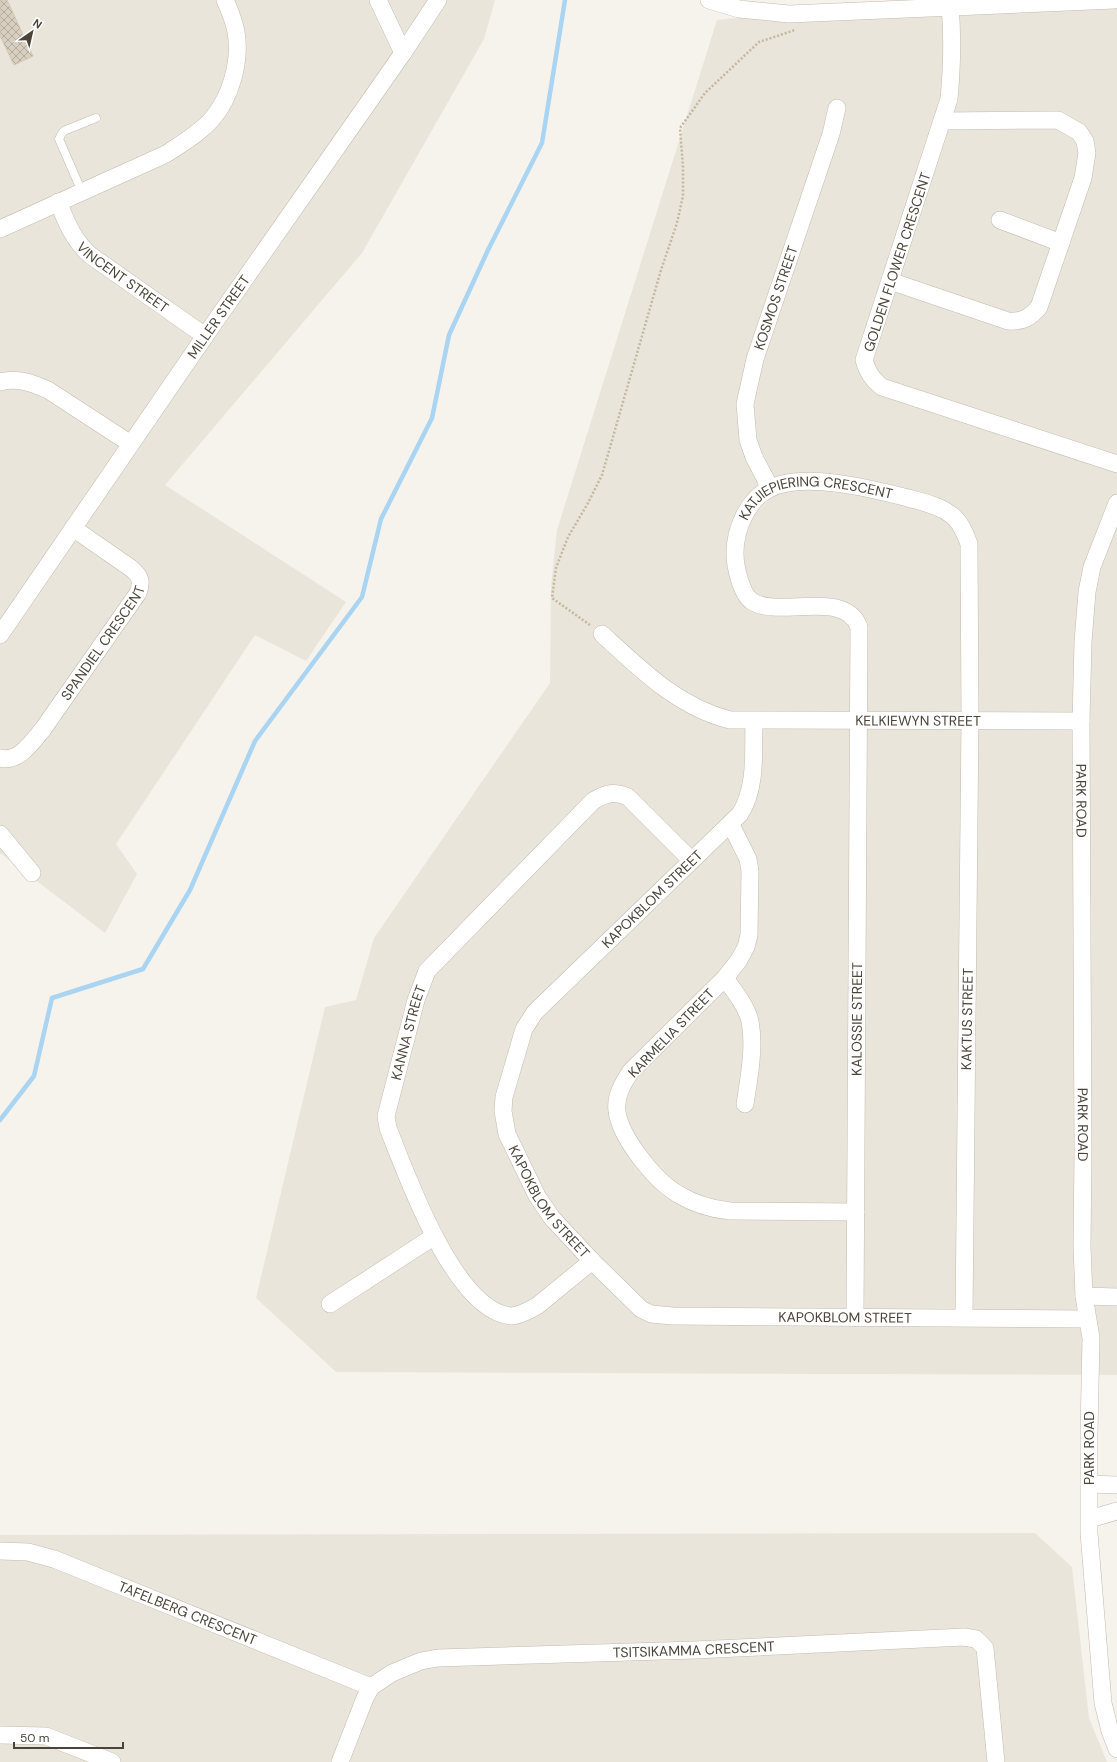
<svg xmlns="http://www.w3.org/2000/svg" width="1117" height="1762" viewBox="0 0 1117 1762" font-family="'DM Sans',sans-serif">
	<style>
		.residential { fill: #eae5da }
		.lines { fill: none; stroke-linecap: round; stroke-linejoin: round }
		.stream { stroke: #a9d4f2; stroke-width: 4.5 }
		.building { fill: url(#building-cross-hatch); stroke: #d3c7b4 }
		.lane-casing { stroke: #c2bbae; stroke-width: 9 }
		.street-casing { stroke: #c2bbae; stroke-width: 18 }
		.path { stroke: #c4b79f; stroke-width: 2.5; stroke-dasharray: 2 2; stroke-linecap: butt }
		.lane { stroke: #fff; stroke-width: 8 }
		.street { stroke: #fff; stroke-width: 17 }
		.labels { text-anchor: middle; stroke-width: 3; stroke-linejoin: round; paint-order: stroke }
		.street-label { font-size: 14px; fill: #4b4439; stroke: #fff }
	</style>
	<defs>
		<pattern id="building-cross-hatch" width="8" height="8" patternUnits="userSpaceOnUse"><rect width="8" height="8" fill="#d8cfc1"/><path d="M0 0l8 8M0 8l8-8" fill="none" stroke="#b1aa9e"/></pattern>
	</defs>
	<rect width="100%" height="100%" fill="#f6f3ec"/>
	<path class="residential" d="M0 0H495L484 39 362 253 165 485 346 602 306 661 255 635 116 844 137 874 105 933 0 853Z
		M907 0H1117V1375L336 1372 256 1298 325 1007 356 1000 374 938 550 683 551 586 557 530 717 20Z
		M1035 1533 1072 1567 1089 1718 1107 1762H0V1535Z"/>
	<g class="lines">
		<path class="stream" d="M0 1120 34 1076 52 998 143 969 190 890 255 741 362 597 381 519 432 418 449 335 488 250 542 143 565 0"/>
	</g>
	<path class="building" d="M0 0H7L33 56 14 65 0 36Z"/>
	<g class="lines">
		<g class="lane-casing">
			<path id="lane" d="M82 192 59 139 62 133 66 130 96 118"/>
		</g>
		<g class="street-casing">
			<g id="street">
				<path d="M378 0 403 53"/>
				<path d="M709 0 739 9 789 14 1114 0"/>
				<path d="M950 6C953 38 952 67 949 99L864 360C868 373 872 379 882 387L1117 464"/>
				<path id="s1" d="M58 202C67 223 73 240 90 255L205 336"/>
				<path d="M1000 220 1061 243"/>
				<path d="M0 229 166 154C181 144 200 133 212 119 231 97 241 61 236 32 234 21 230 11 225 0"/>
				<path d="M890 281 1008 321C1022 322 1030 318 1039 307L1083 178 1087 153 1085 141 1079 132 1058 120 942 121"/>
				<path d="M0 382C17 377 32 383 48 390L131 444"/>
				<path id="s2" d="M768 489 766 480 754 457 748 440 745 404 755 359 831 134 837 108"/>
				<path id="s3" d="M1117 503 1092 567 1087 592 1083 642 1081 721 1083 1152 1082 1247 1084 1296 1091 1338 1089 1433V1533L1103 1703 1110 1731 1117 1749"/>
				<path id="s4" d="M602 634C640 669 678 707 730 720L1081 721"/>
				<path id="s5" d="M0 635 205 336 403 53 438 0"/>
				<path id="s6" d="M754 721C753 752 757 787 740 814L535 1012 524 1029 504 1097 503 1111 507 1134 537 1196 552 1218 592 1261 641 1309 651 1314 673 1316 1087 1319"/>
				<path id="s7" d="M0 758C19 763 33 741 43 729L138 593C142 582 141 577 132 569L73 528"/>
				<path d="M731 825 748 859 750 871 749 935 746 947 739 960 725 978 631 1071C623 1083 615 1096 617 1111 620 1137 655 1181 678 1194 694 1204 711 1209 730 1211L856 1212"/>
				<path d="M0 834 32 873"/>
				<path d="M725 978C734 991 746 1005 750 1021 755 1047 749 1078 745 1104"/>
				<path id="s8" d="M592 1261 537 1306C529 1310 520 1316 511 1316 454 1311 406 1173 388 1128L386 1116 416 1000 427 971 593 801C606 793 614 791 628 797L691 860"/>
				<path d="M1084 1296 1117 1297"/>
				<path d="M330 1304 433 1237"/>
				<path id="s9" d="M855 1317 859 627C845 589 781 618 753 602 741 595 735 566 735 553 735 530 747 500 769 489 802 471 873 489 908 498 922 502 938 505 950 514 960 520 965 533 969 544L970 720 964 1317"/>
				<path d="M1089 1484 1117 1485"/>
				<path d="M1090 1519 1117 1511"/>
				<path id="s10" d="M0 1551 28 1552 54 1559 371 1687"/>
				<path d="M0 1735 46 1736 112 1762"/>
				<path id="s11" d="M340 1762 365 1698 371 1687 392 1673 421 1661 438 1658 695 1650 964 1637 976 1639 985 1648 996 1762"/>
			</g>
		</g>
		<path class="path" d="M590 625 552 598 556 568 568 537 588 503 602 475 661 270 677 223 683 196V167L680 128 705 93 759 42 795 30"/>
		<use href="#lane" class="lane"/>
		<use href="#street" class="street"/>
	</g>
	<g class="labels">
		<g class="street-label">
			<text transform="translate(897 262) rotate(-72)" y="5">GOLDEN FLOWER CRESCENT</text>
			<text dy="5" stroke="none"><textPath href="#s1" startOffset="102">VINCENT STREET</textPath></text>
			<text dy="5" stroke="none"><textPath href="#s2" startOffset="200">KOSMOS STREET</textPath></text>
			<text dy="5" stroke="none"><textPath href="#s5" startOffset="386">MILLER STREET</textPath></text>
			<text dy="5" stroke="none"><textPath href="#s9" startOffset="977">KATJIEPIERING CRESCENT</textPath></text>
			<text dy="5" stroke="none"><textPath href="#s7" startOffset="160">SPANDIEL CRESCENT</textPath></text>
			<text dy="5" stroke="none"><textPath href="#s4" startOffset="344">KELKIEWYN STREET</textPath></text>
			<text dy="5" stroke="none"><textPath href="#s3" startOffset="303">PARK ROAD</textPath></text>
			<text transform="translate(652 899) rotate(-44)" y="5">KAPOKBLOM STREET</text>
			<text dy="5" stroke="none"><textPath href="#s9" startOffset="298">KALOSSIE STREET</textPath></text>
			<text transform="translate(967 1019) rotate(-89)" y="5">KAKTUS STREET</text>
			<text dy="5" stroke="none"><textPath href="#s8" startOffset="430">KANNA STREET</textPath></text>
			<text transform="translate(671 1033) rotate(-46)" y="5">KARMELIA STREET</text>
			<text dy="5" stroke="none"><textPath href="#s3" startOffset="627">PARK ROAD</textPath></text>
			<text dy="5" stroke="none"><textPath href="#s6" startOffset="589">KAPOKBLOM STREET</textPath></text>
			<text dy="5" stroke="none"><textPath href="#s6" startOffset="937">KAPOKBLOM STREET</textPath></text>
			<text transform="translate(1089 1448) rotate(-90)" y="5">PARK ROAD</text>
			<text dy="5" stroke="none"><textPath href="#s10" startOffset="199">TAFELBERG CRESCENT</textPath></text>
			<text dy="5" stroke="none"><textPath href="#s11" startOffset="411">TSITSIKAMMA CRESCENT</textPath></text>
		</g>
	</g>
	<g transform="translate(32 32) rotate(34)" stroke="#ffffff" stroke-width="3" paint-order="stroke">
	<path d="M0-3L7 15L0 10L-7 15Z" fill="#4b4439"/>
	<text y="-6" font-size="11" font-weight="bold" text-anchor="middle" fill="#4b4439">N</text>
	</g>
	<path d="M14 1742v6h109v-6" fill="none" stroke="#4b4439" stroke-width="2"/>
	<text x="20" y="1742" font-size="12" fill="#4b4439" stroke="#ffffff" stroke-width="3" paint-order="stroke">50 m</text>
</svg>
